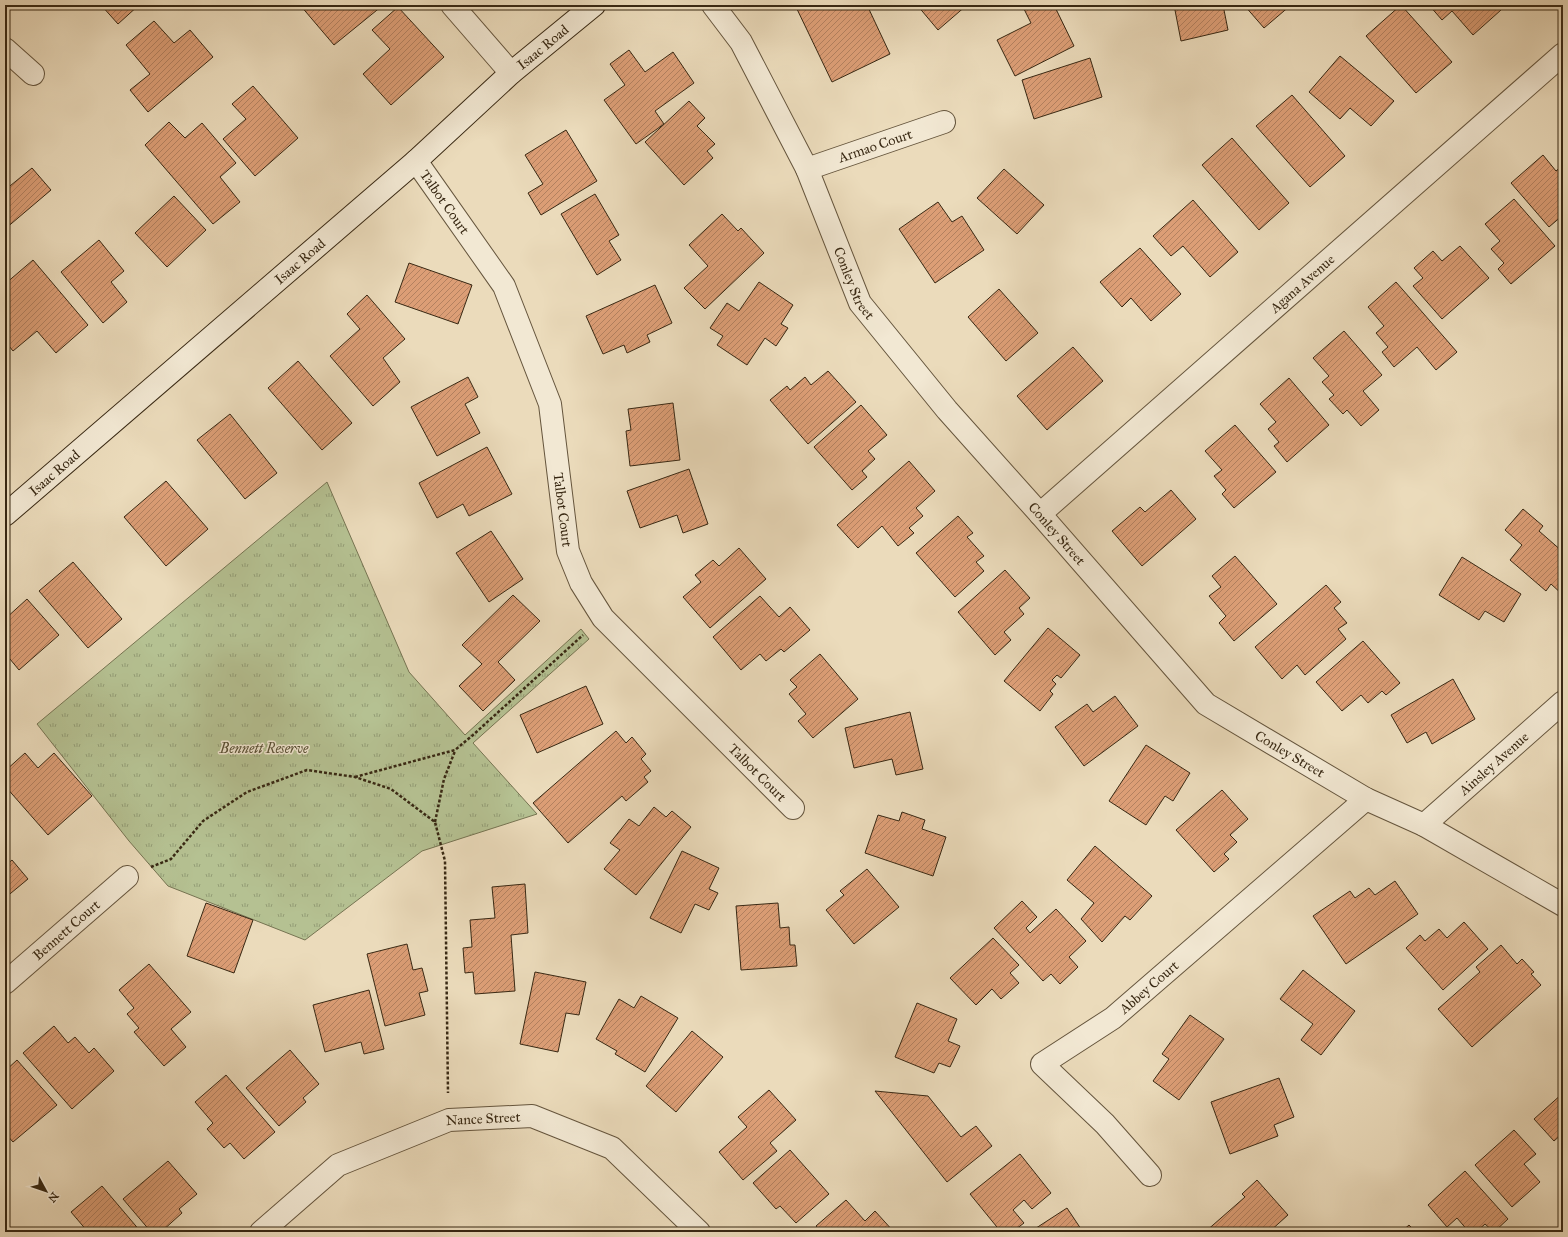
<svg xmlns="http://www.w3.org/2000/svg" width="1568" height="1237" viewBox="0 0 1568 1237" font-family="'IM FELL Great Primer',serif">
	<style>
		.park { fill: url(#park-tufts); stroke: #767452 }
		.building { fill: url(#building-hatch); stroke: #382813 }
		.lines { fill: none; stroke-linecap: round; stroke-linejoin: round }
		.street-casing { stroke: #65553d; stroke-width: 24 }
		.secondary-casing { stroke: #382813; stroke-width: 24 }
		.path { stroke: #382813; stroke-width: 2.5; stroke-dasharray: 3 2; stroke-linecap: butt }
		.street { stroke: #f2e8d3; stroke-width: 22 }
		.secondary { stroke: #f2e8d3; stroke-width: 22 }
		.labels { text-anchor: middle; stroke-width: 3; stroke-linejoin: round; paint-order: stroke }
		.street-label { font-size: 14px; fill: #382813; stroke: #f2e8d3 }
		.park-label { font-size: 14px; font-style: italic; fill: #574e33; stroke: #f2e8d3 }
	</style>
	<defs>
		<pattern id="park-tufts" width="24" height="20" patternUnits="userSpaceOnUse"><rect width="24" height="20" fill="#b5c192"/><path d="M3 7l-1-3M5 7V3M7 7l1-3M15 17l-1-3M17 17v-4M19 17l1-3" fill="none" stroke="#949d76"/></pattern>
		<pattern id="building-hatch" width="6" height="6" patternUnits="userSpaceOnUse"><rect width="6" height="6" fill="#dc9e76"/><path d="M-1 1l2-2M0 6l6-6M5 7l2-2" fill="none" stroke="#b38160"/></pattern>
	</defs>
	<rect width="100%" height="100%" fill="#ebdbbb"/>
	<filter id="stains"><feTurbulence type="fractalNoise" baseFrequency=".005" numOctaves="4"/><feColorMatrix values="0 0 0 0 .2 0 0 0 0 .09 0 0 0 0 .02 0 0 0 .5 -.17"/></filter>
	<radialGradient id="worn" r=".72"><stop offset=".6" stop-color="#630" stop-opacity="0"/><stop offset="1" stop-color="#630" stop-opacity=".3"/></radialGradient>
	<path class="park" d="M327 482 409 672 465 735 581 629 589 639 473 743 537 814 422 851 305 940 168 886 129 841 37 724Z"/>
	<path class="building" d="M101 5H139L118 24Z
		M300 5H381L382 6 334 45Z
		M800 5H867L890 54 832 82 796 7Z
		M917 5H967L938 30Z
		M1022 5H1054L1074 46 1015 76 997 40 1031 23Z
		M1174 5H1223L1228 30 1181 41Z
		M1244 5H1291L1264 28Z
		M1401 5 1452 62 1416 93 1366 36Z
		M1429 5H1497L1501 10 1473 35 1452 11 1442 20Z
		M398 7 444 57 391 105 363 74 390 49 372 30Z
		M154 21 174 43 190 30 213 57 148 112 130 90 150 74 126 45Z
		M629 50 645 72 673 52 694 83 655 111 664 124 636 144 604 100 625 85 610 64Z
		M1340 56 1394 101 1371 126 1350 108 1340 119 1309 92Z
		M1090 58 1102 97 1034 119 1022 80Z
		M253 86 298 138 255 176 223 139 246 119 232 104Z
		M1292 95 1345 156 1310 187 1256 126Z
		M689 101 705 118 697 126 715 144 707 151 713 158 684 185 645 142Z
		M169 122 185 138 202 123 236 163 220 177 240 202 213 224 145 145Z
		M566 130 597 181 541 215 528 193 543 184 525 155Z
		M1232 138 1289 203 1259 230 1202 165Z
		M1543 155 1556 171 1563 165V215L1549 227 1511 183Z
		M32 168 51 190 5 229V190Z
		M1004 169 1044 205 1017 234 977 198Z
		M595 194 619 235 609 241 621 260 597 275 561 214Z
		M174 196 206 230 167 267 135 233Z
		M1514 199 1555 246 1511 284 1498 269 1504 263 1491 249 1500 241 1485 224Z
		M1193 200 1238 252 1210 277 1183 246 1171 256 1153 236Z
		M938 202 952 222 962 216 984 250 935 283 899 229Z
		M722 214 738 231 741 228 764 253 705 309 684 288 708 266 689 245Z
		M99 240 124 271 111 282 127 302 103 323 61 272Z
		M1460 246 1489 278 1442 319 1413 286 1423 278 1414 268 1433 251 1442 261Z
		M1140 248 1181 294 1151 321 1131 298 1122 307 1100 282Z
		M33 260 88 325 56 353 37 331 13 351 5 341V284Z
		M409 263 472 285 458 324 395 302Z
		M759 282 793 305 781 324 788 328 776 346 765 338 747 365 717 345 723 336 710 328 727 303 739 311Z
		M1396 282 1457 352 1436 370 1417 347 1394 367 1382 352 1388 347 1376 333 1384 326 1368 307Z
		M655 285 672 323 647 335 650 342 627 353 624 345 603 354 586 316Z
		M999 289 1038 333 1006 361 968 317Z
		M367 295 405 339 383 358 400 382 373 406 330 356 360 329 347 314Z
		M1344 331 1382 375 1363 391 1379 410 1361 426 1347 410 1343 414 1329 399 1334 395 1322 382 1329 376 1313 358Z
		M1073 347 1103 381 1047 430 1017 396Z
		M298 361 352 423 322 450 268 388Z
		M828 371 856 402 808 444 770 400 787 386 790 390 805 377 811 385Z
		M468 377 478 397 465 404 480 433 437 456 411 407Z
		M1289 378 1329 425 1287 462 1274 446 1279 442 1268 429 1276 422 1260 404Z
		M673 403 680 460 630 466 626 431 631 430 628 409Z
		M861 405 887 435 868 451 875 459 862 471 867 477 852 490 814 447Z
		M230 414 277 473 245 499 197 440Z
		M1235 425 1276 472 1234 508 1222 494 1226 490 1214 476 1222 470 1205 451Z
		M487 447 512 494 469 516 463 504 437 518 419 483Z
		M909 461 935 491 916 508 923 516 909 528 914 533 898 546 882 526 858 548 837 525Z
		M689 469 708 524 683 533 677 515 640 528 627 491Z
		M166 481 208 529 166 566 124 517Z
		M1171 490 1196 519 1142 566 1112 531 1140 507 1145 512Z
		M1523 509 1543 526 1539 531 1563 552V595L1551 584 1546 591 1510 560 1522 545 1505 530Z
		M958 516 973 533 967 537 984 556 976 562 984 571 955 597 916 553Z
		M491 531 523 579 489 602 456 553Z
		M739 548 766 579 710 628 683 597 701 582 695 575 713 560 719 566Z
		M1235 556 1277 604 1234 641 1219 623 1226 616 1209 596 1221 587 1212 576Z
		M1462 557 1521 594 1504 622 1485 611 1479 620 1439 595Z
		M73 562 122 619 88 648 39 591Z
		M1005 570 1030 598 1019 608 1024 614 1004 632 1011 640 995 655 958 612Z
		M1326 585 1341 602 1334 608 1347 623 1338 629 1346 639 1305 675 1297 665 1282 679 1255 647Z
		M513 595 540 621 498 662 515 680 483 711 459 686 482 664 462 645Z
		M760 596 779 617 790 607 810 630 784 652 781 649 766 661 760 654 741 670 713 637Z
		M27 599 59 635 19 670 5 653V619Z
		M1048 628 1080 655 1061 678 1057 675 1052 680 1056 684 1050 691 1053 694 1040 711 1004 681Z
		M1363 641 1400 683 1386 695 1382 691 1368 703 1361 695 1342 711 1316 682Z
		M820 654 858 699 813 738 798 721 806 714 789 694 797 687 790 680Z
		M1453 679 1475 719 1432 744 1426 732 1407 743 1391 715Z
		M586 686 603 724 537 753 520 715Z
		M1115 696 1138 726 1084 766 1055 727 1087 704 1093 712Z
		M910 712 923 769 896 775 892 759 854 768 845 728Z
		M616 731 626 743 632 737 646 754 641 759 651 771 644 777 648 782 626 801 622 796 568 843 533 803Z
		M1146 745 1190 773 1173 801 1165 796 1146 825 1109 801Z
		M25 753 38 768 54 753 92 796 48 835 5 786V771Z
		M1222 790 1248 819 1230 835 1237 842 1224 854 1229 859 1214 872 1176 830Z
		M654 807 666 817 672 811 691 827 636 895 604 869 620 850 610 843 629 819 639 826Z
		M902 812 925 820 922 829 946 837 933 876 865 853 878 815 899 821Z
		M1095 846 1152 896 1130 920 1125 916 1102 942 1081 919 1094 903 1067 880Z
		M682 851 719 868 709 889 718 893 709 910 695 904 681 933 650 918Z
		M12 860 28 879 5 898V866Z
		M867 869 899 907 854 944 826 910 844 895 840 891Z
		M1395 881 1418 914 1346 964 1313 916 1350 891 1355 898 1369 888 1375 895Z
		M525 884 528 933 511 935 515 991 475 994 473 972 465 973 463 948 472 947 470 920 495 918 492 887Z
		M1022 901 1037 917 1026 928 1030 933 1056 909 1086 941 1069 957 1078 967 1060 984 1051 974 1043 981 994 928Z
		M206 903 253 920 234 973 187 956Z
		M778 903 780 928 789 927 790 945H795L797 966 741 970 736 906Z
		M1464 922 1488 949 1443 990 1406 948 1420 935 1425 941 1439 929 1447 938Z
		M993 938 1019 965 1010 973 1019 983 1001 999 992 989 976 1005 950 978Z
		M407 944 413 970 422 968 428 991 419 993 425 1015 385 1026 367 954Z
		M1501 945 1517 964 1522 959 1534 972 1531 974 1541 985 1472 1047 1438 1009 1480 972 1476 967Z
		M149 964 191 1012 171 1029 186 1047 164 1066 134 1032 139 1028 127 1014 134 1008 119 990Z
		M1303 970 1355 1011 1321 1055 1301 1040 1313 1024 1280 999Z
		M535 972 586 982 579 1015 566 1013 558 1052 520 1044Z
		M369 990 384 1049 364 1054 361 1042 325 1052 313 1005Z
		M641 996 678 1018 645 1072 615 1054 617 1051 596 1039 619 999 634 1008Z
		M917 1003 957 1019 948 1041 960 1046 950 1067 939 1063 934 1073 895 1057Z
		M1190 1015 1224 1039 1179 1100 1153 1081 1169 1059 1162 1054Z
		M54 1026 68 1043 75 1037 89 1053 94 1048 114 1071 72 1109 23 1053Z
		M692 1031 723 1057 676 1112 646 1086Z
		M290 1050 319 1084 303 1098 306 1102 279 1126 246 1088Z
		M17 1060 57 1105 13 1142 5 1133V1083L7 1081 5 1079V1071Z
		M226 1075 275 1132 244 1159 230 1143 224 1148 207 1129 213 1123 195 1102Z
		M1279 1078 1294 1117 1274 1125 1278 1136 1230 1154 1211 1102Z
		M769 1090 796 1120 770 1143 777 1151 743 1180 719 1152 747 1127 738 1117Z
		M875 1091 928 1096 961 1137 976 1126 992 1146 947 1182Z
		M1563 1093V1133L1554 1141 1534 1119Z
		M1514 1130 1536 1154 1524 1164 1540 1182 1512 1207 1475 1165Z
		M790 1150 829 1194 796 1223 780 1206 776 1209 753 1183Z
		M1020 1154 1051 1193 1032 1209 1024 1200 1013 1210 1024 1223 1012 1232H1001L970 1194Z
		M168 1161 197 1194 179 1209 182 1213 161 1232H151L123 1199Z
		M1465 1171 1508 1219 1494 1232 1485 1224 1476 1232H1469L1457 1218 1447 1227 1428 1205Z
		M1257 1180 1288 1215 1269 1232H1205L1245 1197 1242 1194Z
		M102 1186 141 1232H88L71 1212Z
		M846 1200 865 1221 875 1211 894 1232H821L816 1226Z
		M1067 1208 1083 1232H1030Z
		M1409 1225 1416 1232H1401Z"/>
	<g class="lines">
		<g class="street-casing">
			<g id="street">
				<path d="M452 5 511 73"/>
				<path id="s1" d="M713 5 741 42 807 169 860 303 947 410 1040 514 1206 704 1366 799 1424 825 1563 905"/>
				<path d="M5 49 33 74"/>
				<path id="s2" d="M416 161 504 286 550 404 568 551 581 583 603 618 793 808"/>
				<path id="s3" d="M807 169 944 122"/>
				<path id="s4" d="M1040 514 1563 54"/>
				<path id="s5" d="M1424 825 1563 702"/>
				<path id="s6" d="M5 983 127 877"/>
				<path id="s7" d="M1150 1175 1105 1124 1042 1064 1113 1018 1366 799"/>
				<path id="s8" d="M261 1232 338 1165 449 1120 532 1116 612 1148 699 1232"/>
			</g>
		</g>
		<g class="secondary-casing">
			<g id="secondary">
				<path id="s9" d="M5 515 416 161 511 73 594 5"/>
			</g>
		</g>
		<path class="path" d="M355 777 455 750 473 735 583 635
			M435 822 444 779 455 751
			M151 867 171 859 203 821 247 792 307 770 355 777 391 789 435 822 445 861 448 1093"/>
		<use href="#street" class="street"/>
		<use href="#secondary" class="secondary"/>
	</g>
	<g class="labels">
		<g class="street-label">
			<text dy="5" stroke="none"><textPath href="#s9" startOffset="713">Isaac Road</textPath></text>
			<text dy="5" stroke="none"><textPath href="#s3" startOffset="72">Armao Court</textPath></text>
			<text dy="5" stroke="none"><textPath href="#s2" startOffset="50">Talbot Court</textPath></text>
			<text dy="5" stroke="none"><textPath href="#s9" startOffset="389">Isaac Road</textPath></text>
			<text dy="5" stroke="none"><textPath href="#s1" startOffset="313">Conley Street</textPath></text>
			<text dy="5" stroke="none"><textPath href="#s4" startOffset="349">Agana Avenue</textPath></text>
			<text dy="5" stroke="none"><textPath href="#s9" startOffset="65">Isaac Road</textPath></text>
			<text dy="5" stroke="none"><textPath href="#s2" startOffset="386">Talbot Court</textPath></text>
			<text dy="5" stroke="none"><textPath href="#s1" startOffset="637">Conley Street</textPath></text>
			<text dy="5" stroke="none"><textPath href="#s1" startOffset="961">Conley Street</textPath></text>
			<text dy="5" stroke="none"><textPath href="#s5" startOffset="93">Ainsley Avenue</textPath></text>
			<text dy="5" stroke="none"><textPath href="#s2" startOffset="722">Talbot Court</textPath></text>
			<text dy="5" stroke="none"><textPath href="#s6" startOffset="81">Bennett Court</textPath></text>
			<text dy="5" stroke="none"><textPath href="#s7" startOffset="287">Abbey Court</textPath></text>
			<text dy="5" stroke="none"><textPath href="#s8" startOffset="256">Nance Street</textPath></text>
		</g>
		<g class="park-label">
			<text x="264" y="753">Bennett Reserve</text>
		</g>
	</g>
	<rect width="1568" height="1237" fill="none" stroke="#ebdbbb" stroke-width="20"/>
	<rect x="6" y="6" width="1556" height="1225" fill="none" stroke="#382813" stroke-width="2"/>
	<rect x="10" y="10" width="1548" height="1217" fill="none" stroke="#382813"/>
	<g transform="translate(46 1191) rotate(130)" stroke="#f2e8d3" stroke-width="3" paint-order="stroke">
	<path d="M0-3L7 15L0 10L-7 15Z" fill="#382813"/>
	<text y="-6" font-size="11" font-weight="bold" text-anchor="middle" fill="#382813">N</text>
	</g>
	<rect width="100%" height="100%" filter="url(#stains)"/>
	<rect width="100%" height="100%" fill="url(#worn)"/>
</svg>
